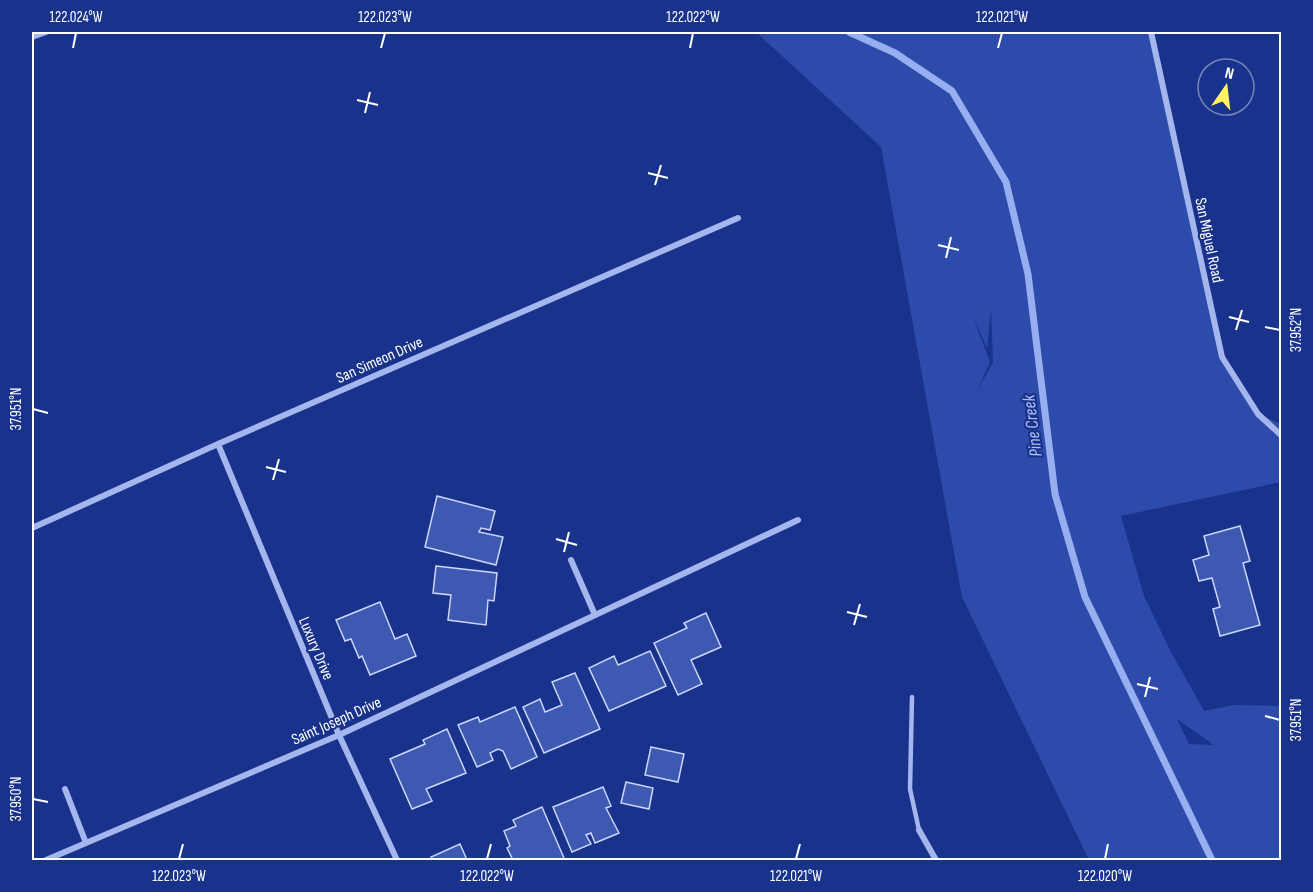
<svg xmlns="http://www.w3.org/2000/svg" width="1313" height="892" viewBox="0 0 1313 892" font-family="'Sofia Sans Condensed',sans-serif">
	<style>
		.green { fill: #2c4baa; fill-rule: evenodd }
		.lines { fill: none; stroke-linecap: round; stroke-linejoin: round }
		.stream { stroke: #97aef0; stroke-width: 7 }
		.building { fill: #3e59b2; stroke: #cbd6fa; stroke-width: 1.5 }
		.lane { stroke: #a5b6ee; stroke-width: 4.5 }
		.street { stroke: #a5b6ee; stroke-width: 6 }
		.ticks { fill: none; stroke: #fff; stroke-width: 2 }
		.labels { text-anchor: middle; stroke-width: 4.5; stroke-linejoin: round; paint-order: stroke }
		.street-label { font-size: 16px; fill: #fff; stroke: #19338c }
		.water-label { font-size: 18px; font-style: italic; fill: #b1c1f5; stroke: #19338c }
		.neatline { fill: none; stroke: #fff; stroke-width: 2 }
		.ticks-label { font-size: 15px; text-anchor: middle; fill: #fff }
	</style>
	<rect width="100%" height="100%" fill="#19338c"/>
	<path class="green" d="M756 32H1151L1222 357 1258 414 1281 424V482L1121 516 1144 596 1171 652 1204 711 1234 705 1281 706V860H1089L962 597 881 147ZM991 309 993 362 977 391 990 362 972 314 987 348ZM1177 719 1214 745 1189 744Z"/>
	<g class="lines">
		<path class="stream" d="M849 32 895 53 952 91 1006 182 1028 274 1055 494 1085 597 1212 860"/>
	</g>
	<path class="building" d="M437 496 495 511 490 530 481 528 479 532 503 537 496 565 425 547Z
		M1240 526 1250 561 1243 563 1260 625 1220 636 1213 609 1220 607 1212 578 1199 581 1193 560 1209 555 1204 536Z
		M436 566 497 573 494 601 488 600 486 625 448 620 451 595 433 593Z
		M380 602 395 639 407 634 416 656 370 675 362 656 359 658 351 639 345 641 336 620Z
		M706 613 721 647 691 660 702 684 678 695 654 643 687 628 684 623Z
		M650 651 666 686 609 711 589 668 614 656 618 665Z
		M575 673 600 729 544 753 523 707 540 699 545 712 562 705 552 682Z
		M515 707 537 757 511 769 503 751 498 749 490 753 493 760 477 767 458 725 478 717 480 722Z
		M447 729 466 773 426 789 432 801 412 809 390 759 425 744 423 740Z
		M651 747 684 754 678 782 645 775Z
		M626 782 653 788 649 809 621 803Z
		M603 787 611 806 606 808 619 833 595 843 591 833 586 835 591 844 572 852 553 807Z
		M542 807 564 858 559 860H513L507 848 510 846 504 831 516 826 513 820Z
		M460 844 467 860H433L431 857Z"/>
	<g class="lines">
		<path class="lane" d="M912 697 910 789 919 830"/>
		<path class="street" d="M1151 32 1222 357 1258 414 1282 436
			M32 37 46 32
			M218 444 339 735 397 860
			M32 528 218 444 738 218
			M571 560 595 615
			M65 789 86 843
			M919 830 936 860
			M46 860 339 735 798 520"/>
	</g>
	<path class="ticks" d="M73 48 76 33M381 48 385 33M690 48 693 33M998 48 1002 33M357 100 378 105M365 113 370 92M648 173 668 178M655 185 661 165M938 245 959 250M946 258 951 237M1229 317 1249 322M1265 327 1280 330M1236 330 1242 310M33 409 48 413M266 467 286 472M273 480 279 459M556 539 577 545M564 552 569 532M847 612 867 617M854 625 860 604M1137 684 1158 689M1145 697 1150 677M1265 716 1280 720M33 799 48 802M179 859 183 844M487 859 491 844M796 859 800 844M1105 859 1108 844"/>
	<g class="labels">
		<g class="street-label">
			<text transform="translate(1210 240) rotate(78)" y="6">San Miguel Road</text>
			<text transform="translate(379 359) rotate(-24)" y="6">San Simeon Drive</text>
			<text transform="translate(317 648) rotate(67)" y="6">Luxury Drive</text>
			<text transform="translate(336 720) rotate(-24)" y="6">Saint Joseph Drive</text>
		</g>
		<g class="water-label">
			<text transform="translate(1032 426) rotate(-97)" y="6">Pine Creek</text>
		</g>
	</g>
	<rect width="1313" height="892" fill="none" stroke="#19338c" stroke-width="66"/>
	<g transform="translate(1226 87) rotate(14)"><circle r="28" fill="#19338c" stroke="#7585ba" stroke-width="1.5"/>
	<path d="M0-4.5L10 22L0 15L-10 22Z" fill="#fff362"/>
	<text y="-9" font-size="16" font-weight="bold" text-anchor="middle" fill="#ffffff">N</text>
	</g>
	<rect x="33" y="33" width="1247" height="826" class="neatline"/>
	<g class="ticks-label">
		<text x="76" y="22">122.024°W</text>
		<text x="385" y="22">122.023°W</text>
		<text x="693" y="22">122.022°W</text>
		<text x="1002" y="22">122.021°W</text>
		<text transform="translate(1296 330) rotate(-90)" y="5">37.952°N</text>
		<text transform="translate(16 409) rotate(-90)" y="5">37.951°N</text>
		<text transform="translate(1296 720) rotate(-90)" y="5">37.951°N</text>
		<text transform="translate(16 799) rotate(-90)" y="5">37.950°N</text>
		<text x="179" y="881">122.023°W</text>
		<text x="487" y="881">122.022°W</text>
		<text x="796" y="881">122.021°W</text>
		<text x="1105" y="881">122.020°W</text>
	</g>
</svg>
